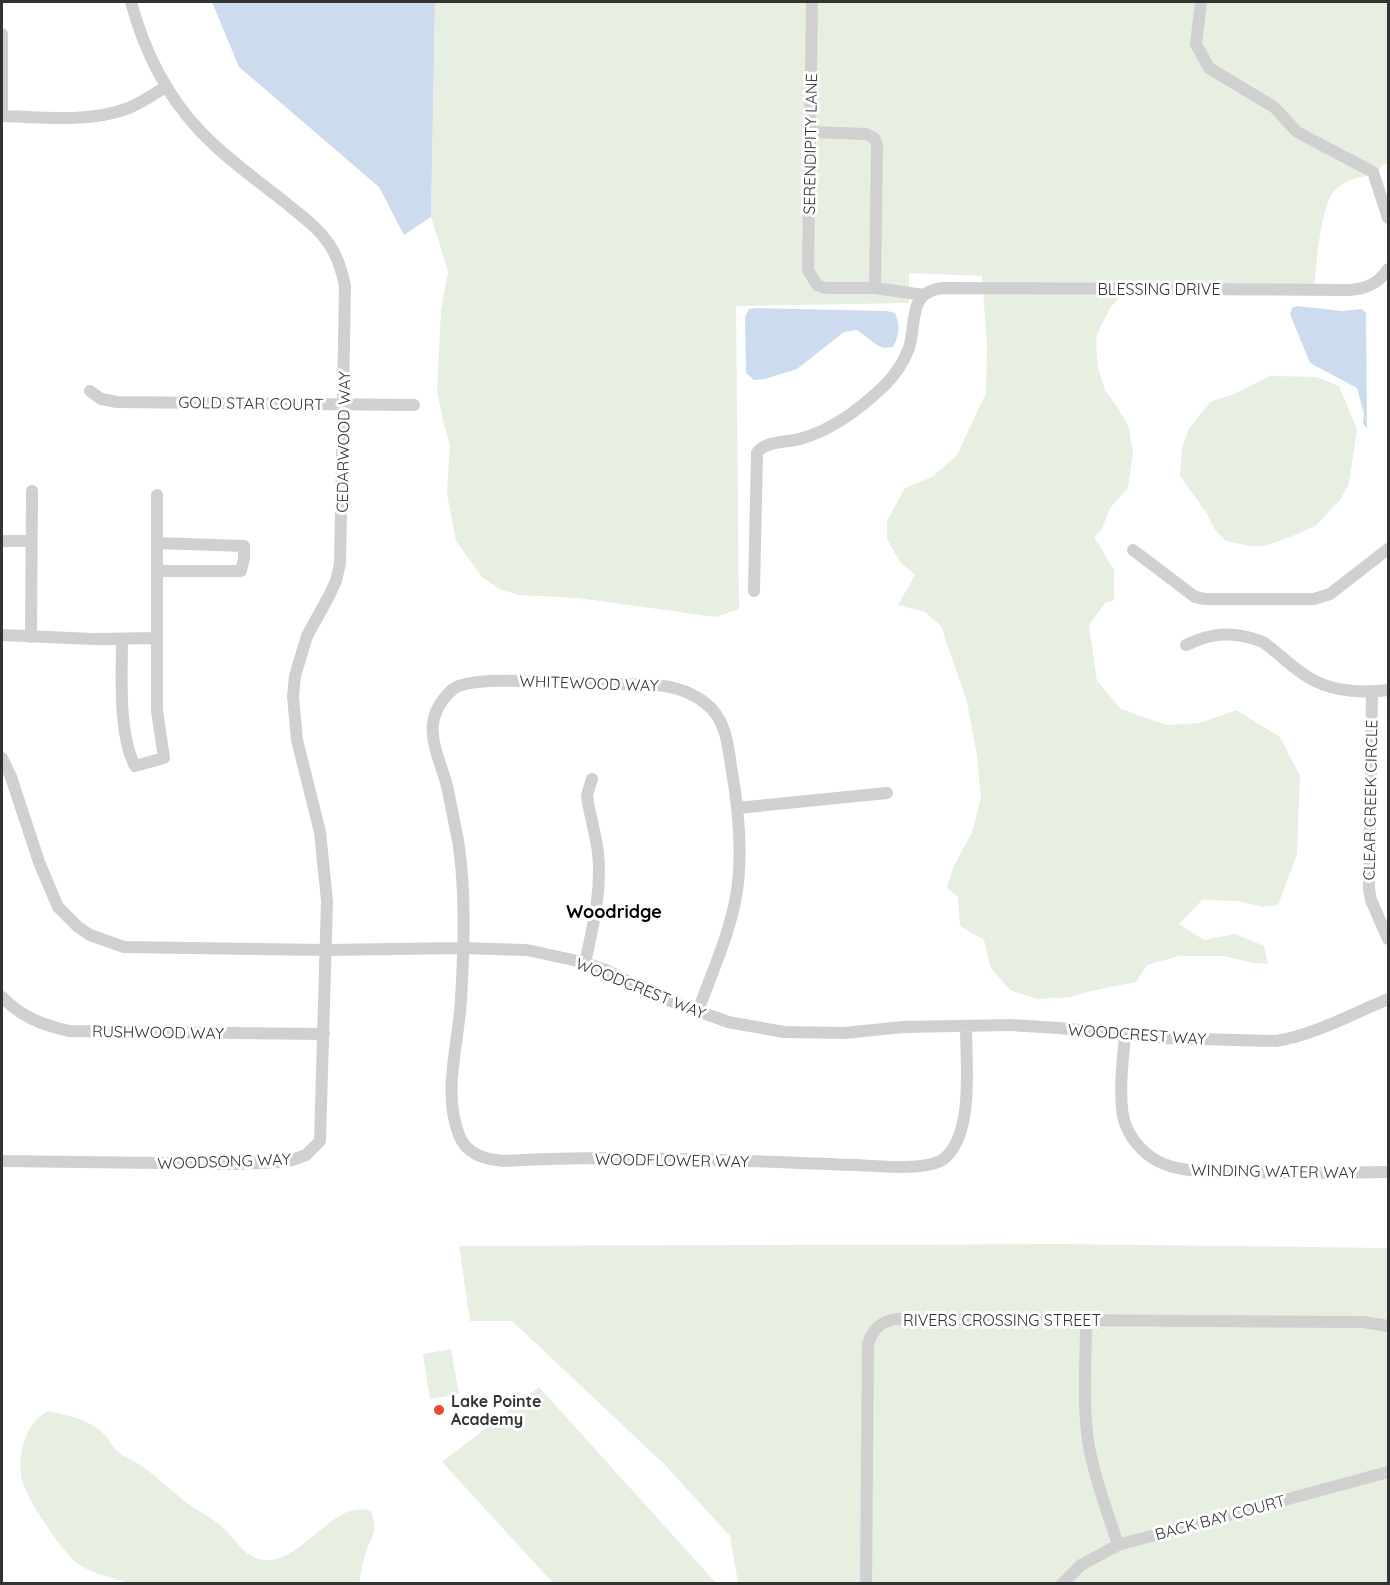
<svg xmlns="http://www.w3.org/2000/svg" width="1390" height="1585" viewBox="0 0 1390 1585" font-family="Quicksand,sans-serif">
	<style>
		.green { fill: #e6efe1 }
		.water { fill: #cddbef }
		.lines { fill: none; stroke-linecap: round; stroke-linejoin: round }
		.minor { stroke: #d0d0d0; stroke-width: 12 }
		.poi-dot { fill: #ef482f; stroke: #fff; stroke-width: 2 }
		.labels { text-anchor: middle; stroke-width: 6; stroke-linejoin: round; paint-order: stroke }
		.street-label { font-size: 16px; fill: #333; stroke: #fff }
		.poi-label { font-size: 16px; font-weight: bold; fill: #333; stroke: #fff; text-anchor: start }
		.neighbourhood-label { font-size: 18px; font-weight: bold; fill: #000; stroke: #fff }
	</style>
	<rect width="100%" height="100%" fill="#fff"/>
	<path class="green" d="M 435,2 L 1388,2 L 1388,163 L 1382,165 L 1376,175 C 1362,176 1347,179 1336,189 C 1320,204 1316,267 1314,290 L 1124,293 L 1110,308 L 1097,334 L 1096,345 L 1098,368 L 1105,390 L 1118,408 L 1129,428 L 1133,453 L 1128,488 L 1110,508 L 1101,531 L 1094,537 L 1114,570 L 1114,600 L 1105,603 L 1089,625 L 1097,681 L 1121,709 L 1166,725 L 1200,723 L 1236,710 L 1280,737 L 1300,776 L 1297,854 L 1278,905 L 1262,907 L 1238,901 L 1202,900 L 1179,924 L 1204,940 L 1235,934 L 1264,946 L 1268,964 L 1253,963 L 1224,956 L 1179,956 L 1147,965 L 1136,982 L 1091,991 L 1071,997 L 1037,999 L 1010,990 L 990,967 L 984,940 L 960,926 L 958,897 L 947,888 L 953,868 L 972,832 L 981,797 L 977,756 L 967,702 L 941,626 L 925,612 L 898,605 L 915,575 L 900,562 L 887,539 L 887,521 L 905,488 L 932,477 L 957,455 L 986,393 L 987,344 L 982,276 L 909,273 L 909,303 L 736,306 L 739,609 L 716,617 L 578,598 L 518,595 L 498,588 L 482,577 L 456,541 L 447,494 L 450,445 L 444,425 L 437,391 L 441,311 L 448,271 L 431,217 Z
		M 1270,376 L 1317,377 L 1339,386 L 1357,429 L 1349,484 L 1340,500 L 1315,526 L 1290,537 L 1264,546 L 1250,546 L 1226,541 L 1215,530 L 1206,512 L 1180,476 L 1182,447 L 1189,429 L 1210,402 L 1234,394 Z
		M 1060,1244 L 1388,1248 L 1388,1583 L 738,1583 L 730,1536 L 664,1464 L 512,1321 L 470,1321 L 459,1246 Z
		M 451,1349 L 459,1394 L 430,1399 L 423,1354 Z
		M 539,1387 L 716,1583 L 553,1583 L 442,1462 Z
		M 48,1411 C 69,1415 91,1420 106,1436 C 110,1441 112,1447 117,1451 C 123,1457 133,1460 140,1465 C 157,1476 171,1491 187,1503 C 198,1511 211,1517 221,1526 C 235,1536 240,1553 258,1559 C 300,1570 332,1497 371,1511 C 379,1533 371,1535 365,1555 C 362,1565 361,1574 359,1583 L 131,1583 C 114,1579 93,1574 78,1564 C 63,1553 23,1495 21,1475 C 18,1452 26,1422 48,1411 Z"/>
	<path class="water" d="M 212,2 L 435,2 L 431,217 L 404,235 L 379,187 L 239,67 Z
		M 1297,306 L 1342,311 L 1362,309 L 1366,313 L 1367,428 L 1363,424 L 1364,414 L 1357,388 L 1310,363 L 1290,314 L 1292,308 Z
		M 756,308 L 887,311 L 895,313 C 900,325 900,335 893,347 L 884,348 L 877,345 L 857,330 L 844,332 L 797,369 L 765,379 L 754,380 L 746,373 L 745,317 L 749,309 Z"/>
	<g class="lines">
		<path class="minor" d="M 812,2 L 808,270 L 817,285 L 825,288 L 875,288 L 923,295
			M 1201,2 L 1196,44 L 1209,68 L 1274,107 L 1297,132 L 1373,172 L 1388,218
			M 2,34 L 2,116
			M 2,116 C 42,117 87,123 126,109 C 140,104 153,94 166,87
			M 810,132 L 866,134 L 874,138 L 877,145 L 875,288
			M 90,391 L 101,399 L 117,402 L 414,405
			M 2,541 L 31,541
			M 1133,550 L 1195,597 L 1205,599 L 1314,599 L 1330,594 L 1388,549
			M 157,571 L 241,571 L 244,558 L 244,546 L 157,543
			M 754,591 L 757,453 C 765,440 789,443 803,438 C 834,429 861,408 884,386 C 895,375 904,362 909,348 C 917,322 907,291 944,288 L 1350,290 C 1367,289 1379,283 1388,269
			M 2,635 L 93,639 L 157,638
			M 31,637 L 32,491
			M 122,639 C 122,676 118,733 135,766 L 164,758 L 157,711 L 157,495
			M 1186,645 C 1213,632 1235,631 1263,642 C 1280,654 1296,672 1315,681 C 1336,692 1366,693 1388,690
			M 1372,692 L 1369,889 L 1371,900 L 1388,939
			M 2,758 L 11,777 L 39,862 L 58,907 L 78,927 L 90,935 L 124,947 L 327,950 L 462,948 L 527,950 L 582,962 L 606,970 L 657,996 L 728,1022 L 784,1032 L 844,1033 L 903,1027 L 1010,1025 L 1059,1028 L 1163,1038 L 1276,1041 C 1314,1035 1352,1014 1388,999
			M 738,808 L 887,793
			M 585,963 C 593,926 602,891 598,853 C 596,836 591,819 588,803 L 587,795 L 592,779
			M 2,997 C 21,1017 43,1025 69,1031 L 324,1034
			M 698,1011 C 711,975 727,940 735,902 C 744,858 739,810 731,766 C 728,743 725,717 704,702 C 677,682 651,685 620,684 C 600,683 580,683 560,682 C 538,682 467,676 452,690 C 418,722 437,749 447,786 C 451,804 454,822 458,840 C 466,892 464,946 461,999 C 459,1042 442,1092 459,1135 C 466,1154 484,1159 503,1161 C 621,1154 739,1161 857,1165 C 878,1166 931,1172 946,1157 C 974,1131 966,1062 966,1026
			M 1125,1035 C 1123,1059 1117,1105 1126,1126 C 1133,1143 1148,1158 1164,1164 C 1187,1173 1213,1171 1237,1172 C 1287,1173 1338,1173 1388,1172
			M 2,1161 L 235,1164 L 279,1162 L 292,1160 L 306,1155 L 320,1141 L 327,901 L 320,832 L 297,740 L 293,697 L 295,676 L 307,636 L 329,596 L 336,581 L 340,564 L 345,286 C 342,271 338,257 329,244 C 318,227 301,216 286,203 C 258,181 227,159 202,133 C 167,97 144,50 131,2
			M 1086,1320 C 1086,1362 1082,1406 1089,1447 C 1095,1480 1108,1513 1118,1545
			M 866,1584 L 868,1344 C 873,1329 879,1323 895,1319 L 1363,1322 L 1388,1326
			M 1062,1584 L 1081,1565 L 1118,1545 L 1388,1472"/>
	</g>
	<circle class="poi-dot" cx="439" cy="1410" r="6"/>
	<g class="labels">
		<g class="street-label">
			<text transform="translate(810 144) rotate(-89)" y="6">SERENDIPITY LANE</text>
			<text x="1159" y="295">BLESSING DRIVE</text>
			<text transform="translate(251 403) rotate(1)" y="6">GOLD STAR COURT</text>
			<text transform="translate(343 442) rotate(-89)" y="6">CEDARWOOD WAY</text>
			<text transform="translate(589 683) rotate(2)" y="6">WHITEWOOD WAY</text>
			<text transform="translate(1370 800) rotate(-89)" y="6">CLEAR CREEK CIRCLE</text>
			<text transform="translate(641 988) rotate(22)" y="6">WOODCREST WAY</text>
			<text transform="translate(158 1032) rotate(1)" y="6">RUSHWOOD WAY</text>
			<text transform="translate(1137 1034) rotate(4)" y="6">WOODCREST WAY</text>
			<text transform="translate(672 1160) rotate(1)" y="6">WOODFLOWER WAY</text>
			<text transform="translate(224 1161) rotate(-2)" y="6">WOODSONG WAY</text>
			<text transform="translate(1274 1171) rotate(1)" y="6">WINDING WATER WAY</text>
			<text x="1002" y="1326">RIVERS CROSSING STREET</text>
			<text transform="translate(1220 1517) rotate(-15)" y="6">BACK BAY COURT</text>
		</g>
		<g class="poi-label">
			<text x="451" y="1407">Lake Pointe<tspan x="451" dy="18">Academy</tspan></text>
		</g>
		<g class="neighbourhood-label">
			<text x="614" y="918">Woodridge</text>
		</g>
	</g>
	<rect width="1390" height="1585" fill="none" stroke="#333333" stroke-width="6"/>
</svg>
